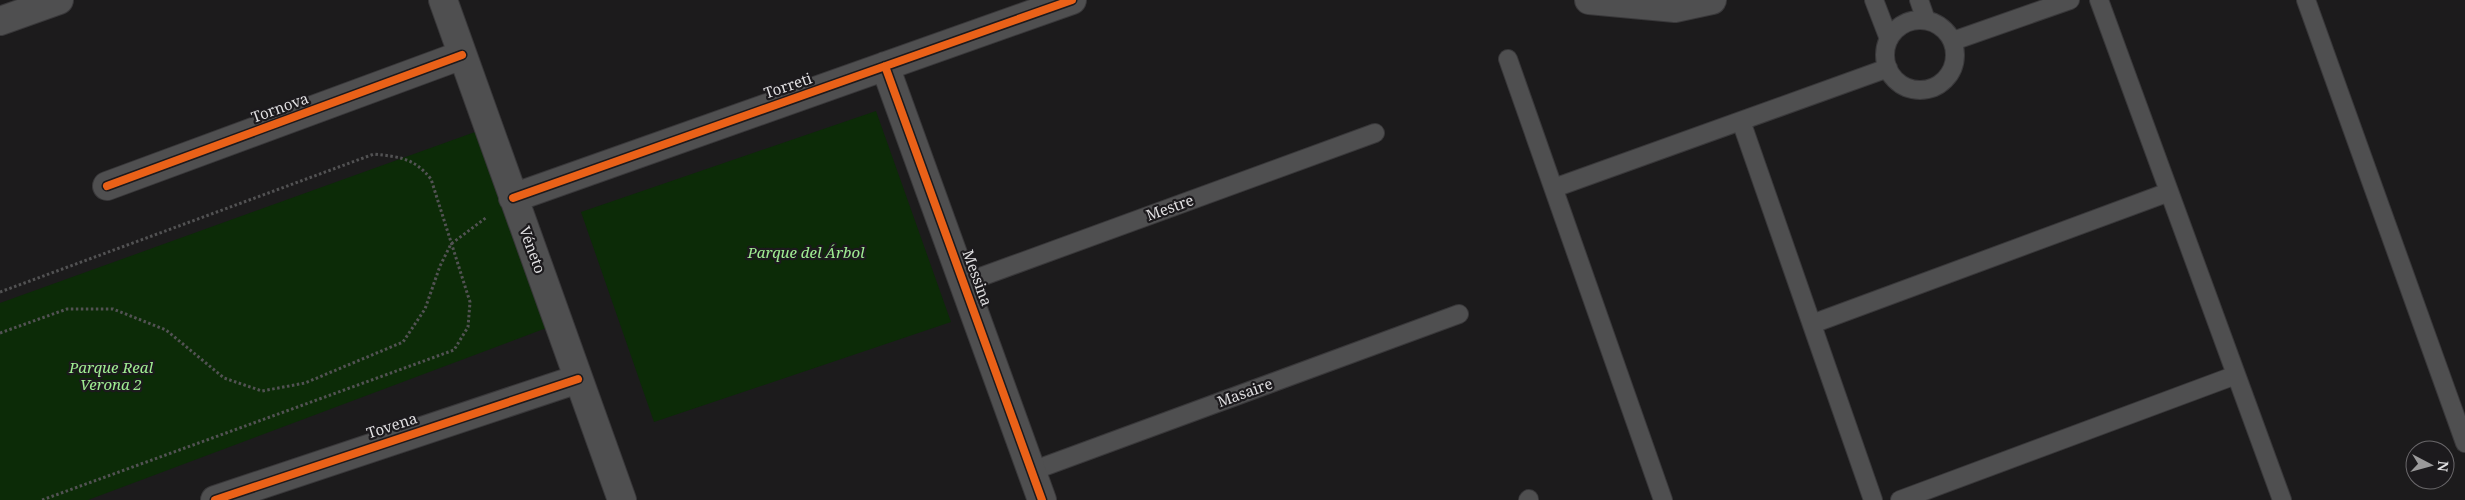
<svg xmlns="http://www.w3.org/2000/svg" width="2465" height="500" viewBox="0 0 2465 500" font-family="'Noto Serif',serif">
	<style>
		.green { fill: #0c2b07 }
		.lines { fill: none; stroke-linecap: round; stroke-linejoin: round }
		.lane-casing { stroke: #39383a; stroke-width: 20 }
		.street-casing { stroke: #39383a; stroke-width: 30 }
		.path { stroke: #525253; stroke-width: 3; stroke-dasharray: 2.5 2.5; stroke-linecap: butt }
		.lane { stroke: #4f4f50; stroke-width: 18 }
		.street { stroke: #4f4f50; stroke-width: 28 }
		.cycleway-casing { stroke: #1c1a1d; stroke-width: 11 }
		.cycleway { stroke: #ea6118; stroke-width: 8 }
		.labels { text-anchor: middle; stroke-width: 4.5; stroke-linejoin: round; paint-order: stroke }
		.street-label { font-size: 15px; fill: #dfdee0; stroke: #1c1a1d }
		.park-label { font-size: 15px; font-style: italic; fill: #a0ed93; stroke: #1c1a1d }
	</style>
	<rect width="100%" height="100%" fill="#1c1b1c"/>
	<path class="green" d="M 876,111 L 951,322 L 654,422 L 581,212 Z
		M 475,132 L 549,327 L 88,500 L 0,500 L 0,303 Z"/>
	<g class="lines">
		<g class="lane-casing">
			<path id="lane" d="M 1874,0 L 1889,39
				M 1919,0 L 1926,20
				M 2099,0 L 2282,500
				M 2306,0 L 2465,443
				M1885 55a35 35 0 1 1 70 0a35 35 0 1 1-70 0Z
				M 1953,41 L 2070,0
				M 1508,59 L 1663,500
				M 1741,121 L 1873,500
				M 1554,188 L 1888,68
				M 964,283 L 1375,133
				M 1812,324 L 2169,192
				M 1032,471 L 1459,314
				M 1528,500 L 1529,499
				M 1900,500 L 2236,375"/>
		</g>
		<g class="street-casing">
			<path id="street" d="M 443,0 L 622,500
				M 1589,0 L 1675,8 L 1712,0
				M 0,21 L 59,0
				M 885,66 L 1042,500
				M 107,186 L 462,55
				M 513,198 L 1072,0
				M 215,500 L 578,379"/>
		</g>
		<path class="path" d="M 0,292 L 374,154 C 400,157 414,158 431,179 L 470,302 L 468,327 L 454,350 L 42,500
			M 0,333 L 67,309 L 113,309 L 166,330 L 224,378 L 262,391 L 305,383 L 403,342 L 425,309 L 440,266 L 451,244 L 487,217"/>
		<use href="#lane" class="lane"/>
		<use href="#street" class="street"/>
		<g class="cycleway-casing">
			<path id="cycleway" d="M 885,66 L 1042,500
				M 107,186 L 462,55
				M 513,198 L 1072,0
				M 215,500 L 578,379"/>
		</g>
		<use href="#cycleway" class="cycleway"/>
	</g>
	<g class="labels">
		<g class="street-label">
			<text transform="translate(788 86) rotate(-19)" y="5">Torreti</text>
			<text transform="translate(280 108) rotate(-20)" y="5">Tornova</text>
			<text transform="translate(1170 208) rotate(-20)" y="5">Mestre</text>
			<text transform="translate(532 250) rotate(70)" y="5">Véneto</text>
			<text transform="translate(977 278) rotate(70)" y="5">Messina</text>
			<text transform="translate(1245 393) rotate(-20)" y="5">Masaire</text>
			<text transform="translate(392 426) rotate(-18)" y="5">Tovena</text>
		</g>
		<g class="park-label">
			<text x="806" y="258">Parque del Árbol</text>
			<text x="111" y="373">Parque Real<tspan x="111" dy="17">Verona 2</tspan></text>
		</g>
	</g>
	<g transform="translate(2430 465) rotate(96)"><circle r="24" fill="#1c1a1d" stroke="#6a686b"/>
	<path d="M0-4L9 19L0 12L-9 19Z" fill="#9b9a9b"/>
	<text y="-8" font-size="14" font-weight="bold" text-anchor="middle" fill="#dfdee0">N</text>
	</g>
</svg>
